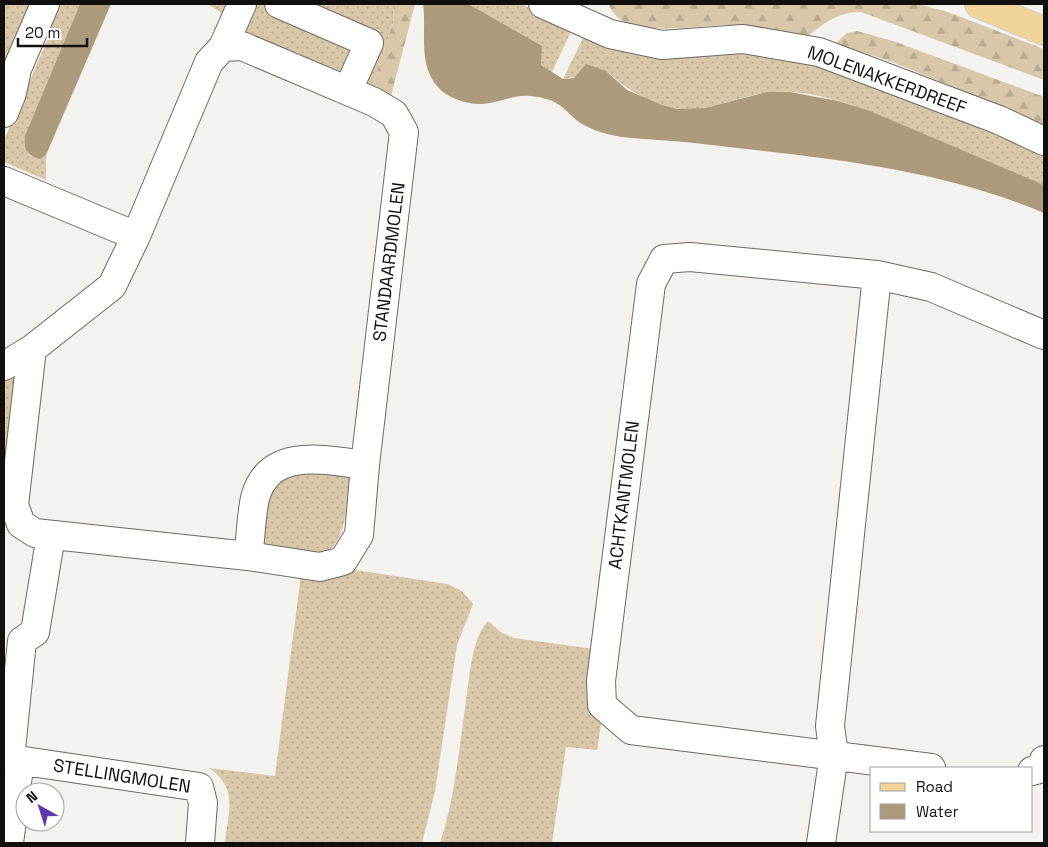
<svg xmlns="http://www.w3.org/2000/svg" width="1048" height="847" viewBox="0 0 1048 847" font-family="'Space Grotesk',sans-serif">
	<style>
		.grass { fill: url(#grass-dots) }
		.forest { fill: url(#forest-firs) }
		.water { fill: #ab9b7c }
		.lines { fill: none; stroke-linecap: round; stroke-linejoin: round }
		.minor-casing { stroke: #6b6a67; stroke-width: 30 }
		.major-casing { stroke: #cfcfcf; stroke-width: 30 }
		.minor { stroke: #fff; stroke-width: 28 }
		.major { stroke: #f1d49a; stroke-width: 28 }
		.labels { text-anchor: middle; stroke-width: 4; stroke-linejoin: round; paint-order: stroke }
		.street-label { font-size: 18px; fill: #11100f; stroke: #fff }
	</style>
	<defs>
		<pattern id="grass-dots" width="8" height="8" patternUnits="userSpaceOnUse" patternTransform="scale(1.25)"><rect width="8" height="8" fill="#d8c7a8"/><path d="M2 2h.1M6 6h.1" fill="none" stroke="#b8aa8f" stroke-width="1.8" stroke-linecap="round"/></pattern>
		<pattern id="forest-firs" width="22" height="20" patternUnits="userSpaceOnUse" patternTransform="scale(1.25)"><rect width="22" height="20" fill="#d8c7a8"/><path d="M5 1l3.5 6h-7zM16 11l3.5 6h-7z" fill="#b8aa8f"/></pattern>
	</defs>
	<rect width="100%" height="100%" fill="#f4f2ef"/>
	<path class="grass" d="M 4,4 L 31,4 L 4,63 Z
		M 56,4 L 80,4 L 24,144 L 29,155 L 40,159 L 46,155 L 46,180 L 4,162 L 4,140 L 51,32 L 43,32 Z
		M 207,4 L 394,4 L 394,5 L 393,23 L 371,90 L 216,40 L 222,13 Z
		M 468,4 L 521,4 L 572,29 L 552,72 L 541,65 Z
		M 585,34 L 742,48 L 793,57 L 1044,151 L 1044,185 C 1007,170 970,155 933,139 C 887,119 840,95 790,92 C 759,90 733,102 705,108 C 667,115 633,95 606,71 L 563,79 Z
		M 18,363 L 4,474 L 4,375 Z
		M 350,470 C 347,493 349,552 318,554 C 299,556 276,550 256,548 L 261,502 L 287,471 Z
		M 342,568 L 447,584 L 462,591 L 473,604 L 457,645 L 435,791 L 422,843 L 225,843 C 228,812 239,788 209,768 L 275,776 L 301,575 Z
		M 488,621 L 502,633 L 514,638 L 601,650 L 603,711 L 597,750 L 566,747 L 552,843 L 440,843 C 455,798 459,748 466,701 C 470,676 471,640 488,621 Z"/>
	<path class="forest" d="M 394,4 L 415,4 L 390,100 L 371,90 L 393,23 Z
		M 609,4 L 918,4 L 948,12 L 1044,49 L 1044,80 L 861,12 C 838,12 824,23 807,37 C 782,30 756,26 730,25 C 701,24 620,42 609,4 Z
		M 857,31 L 893,41 L 1044,97 L 1044,124 L 890,61 L 835,44 L 847,33 Z"/>
	<path class="water" d="M 80,4 L 111,4 L 46,155 L 40,159 C 27,156 23,149 25,136 Z
		M 423,4 L 468,4 L 542,46 L 541,65 L 563,79 L 574,78 L 586,64 L 606,71 L 627,90 L 662,105 L 678,109 L 705,108 L 767,92 L 790,92 L 838,101 L 870,111 L 1044,185 L 1044,213 C 934,166 812,157 694,143 C 670,140 646,140 622,137 C 610,135 597,132 586,126 C 574,121 567,109 556,103 C 550,99 539,97 531,96 C 514,94 500,103 483,104 C 469,105 447,98 438,87 C 417,64 427,31 423,4 Z"/>
	<g class="lines">
		<g class="minor-casing">
			<path id="minor" d="M 279,4 L 369,43 L 348,90
				M 543,4 L 610,34 L 662,45 L 743,39 L 819,52 L 999,120 L 1044,141
				M 242,46 L 374,102 L 394,114 L 404,132 L 365,465 L 359,535 L 343,561 L 320,567 L 248,556 L 35,533 L 21,524 L 14,505 L 32,349 L 112,286 L 136,236 L 209,62 L 223,47 Z
				M 223,47 L 242,4
				M 4,113 L 12,93 L 17,69 L 45,4
				M 4,181 L 136,236
				M 4,366 L 32,349
				M 248,556 C 251,537 251,516 255,498 C 269,446 326,460 365,465
				M 4,758 L 199,787 L 203,803 L 200,843
				M 10,759 L 22,641 L 35,632 L 51,535
				M 931,768 L 631,730 L 602,705 L 601,681 L 651,284 L 664,259 L 690,257 L 877,275 L 931,287 L 1044,335
				M 1032,771 L 1043,768 L 1044,760
				M 9,843 L 20,760
				M 821,843 L 834,755 L 830,726 L 877,275"/>
		</g>
		<g class="major-casing">
			<path id="major" d="M 979,4 L 1044,31"/>
		</g>
		<use href="#minor" class="minor"/>
		<use href="#major" class="major"/>
	</g>
	<g class="labels">
		<g class="street-label">
			<text transform="translate(887 80) rotate(20)" y="6">MOLENAKKERDREEF</text>
			<text transform="translate(389 262) rotate(-83)" y="6">STANDAARDMOLEN</text>
			<text transform="translate(624 495) rotate(-83)" y="6">ACHTKANTMOLEN</text>
			<text transform="translate(122 776) rotate(9)" y="6">STELLINGMOLEN</text>
		</g>
	</g>
	<rect width="1048" height="847" fill="none" stroke="#11100f" stroke-width="10"/>
	<rect x="870" y="767" width="162" height="65" fill="#ffffff" stroke="#a09f9f"/>
	<rect x="880" y="783" width="25" height="8" fill="#f1d49a" stroke="#a09f9f"/>
	<text x="916" y="792" font-size="15" fill="#11100f">Road</text>
	<rect x="880" y="804" width="25" height="15" fill="#ab9b7c" stroke="#a09f9f"/>
	<text x="916" y="817" font-size="15" fill="#11100f">Water</text>
	<g transform="translate(40 807) rotate(321)"><circle r="24" fill="#ffffff" stroke="#a09f9f"/>
	<path d="M0-4L9 19L0 12L-9 19Z" fill="#5f38b0"/>
	<text y="-8" font-size="14" font-weight="bold" text-anchor="middle" fill="#11100f">N</text>
	</g>
	<path d="M18 38v8h69v-8" fill="none" stroke="#11100f" stroke-width="2.5"/>
	<text x="25" y="38" font-size="15" fill="#11100f" stroke="#ffffff" stroke-width="4" paint-order="stroke">20 m</text>
</svg>
